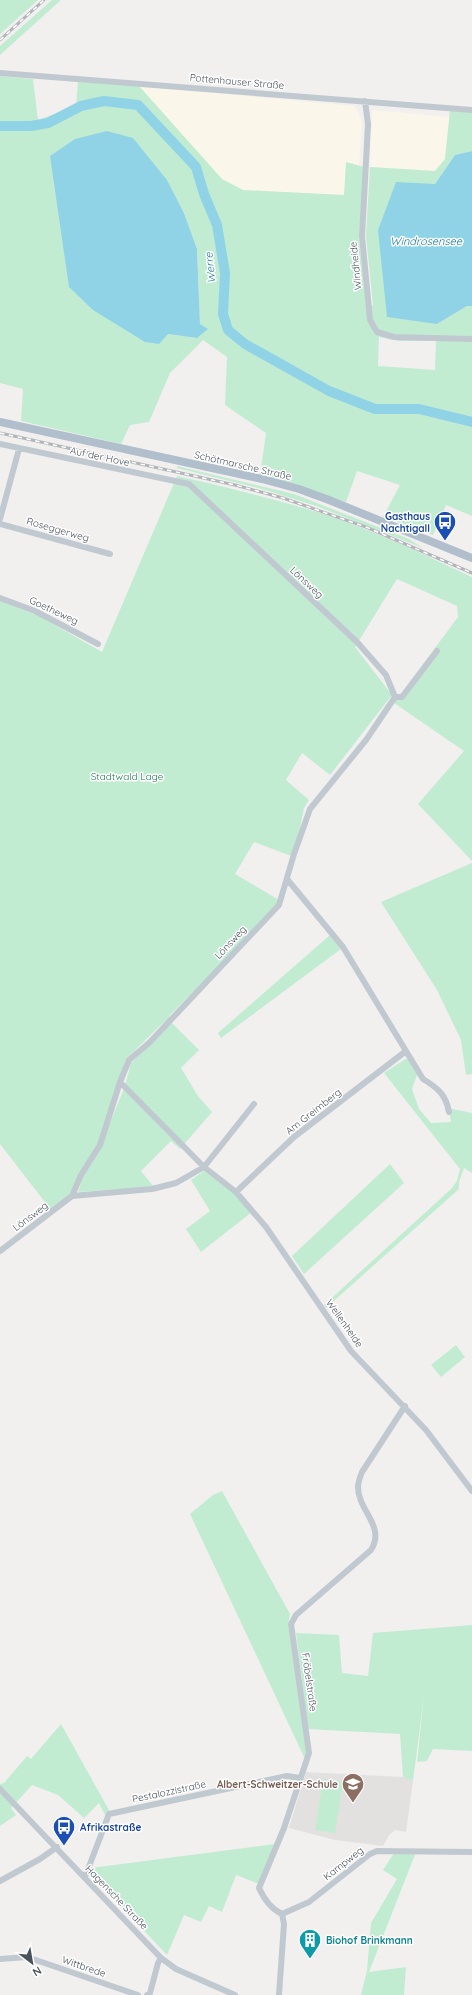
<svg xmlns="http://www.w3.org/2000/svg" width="472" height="1995" viewBox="0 0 472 1995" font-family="Quicksand,sans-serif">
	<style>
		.commercial { fill: #fbf6ea }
		.education { fill: #e3e1e0 }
		.green { fill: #c1ecd2; fill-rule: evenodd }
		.water { fill: #91d3e6 }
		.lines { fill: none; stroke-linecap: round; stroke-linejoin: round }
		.river { stroke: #91d3e6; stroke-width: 10 }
		.minor { stroke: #c1c9d0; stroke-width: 6 }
		.major { stroke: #b1becc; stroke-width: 8 }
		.rail-casing { stroke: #b2b5b9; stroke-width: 3 }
		.rail { stroke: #fff; stroke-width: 1.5; stroke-dasharray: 4.5; stroke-linecap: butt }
		.labels { text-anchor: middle; stroke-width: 3; stroke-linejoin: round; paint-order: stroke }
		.street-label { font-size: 10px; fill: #49525b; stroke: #fff }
		.transit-label { font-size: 10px; font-weight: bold; fill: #164399; stroke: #fff; text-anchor: end }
		.park-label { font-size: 10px; fill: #1e794d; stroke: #fff }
		.education-label { font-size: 10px; font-weight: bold; fill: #785e54; stroke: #fff; text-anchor: end }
		.culture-label { font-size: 10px; font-weight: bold; fill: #0d838f; stroke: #fff; text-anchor: start }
		.water-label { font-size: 11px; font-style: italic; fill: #167c9a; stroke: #fff }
	</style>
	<rect width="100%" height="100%" fill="#f2efef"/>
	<path class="commercial" d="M 139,86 L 355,106 L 362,122 L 359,166 L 346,162 L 345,195 L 243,190 L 222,179 Z
		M 372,110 L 450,117 L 445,159 L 435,171 L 370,167 Z"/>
	<path class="education" d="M 306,1772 L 403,1777 L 413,1781 L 406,1832 L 395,1830 L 389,1835 L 383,1846 L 335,1840 L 289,1828 Z"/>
	<path class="green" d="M 0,0 L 38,0 L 0,34 Z
		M 52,0 L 61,0 L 0,55 L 0,46 Z
		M 0,76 L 33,79 L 38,120 L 76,106 L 78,82 L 139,86 L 222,179 L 243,190 L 344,195 L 346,162 L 364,167 L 359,237 L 366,307 L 373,305 L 366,236 L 370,167 L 435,171 L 445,159 L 450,110 L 472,112 L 472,151 L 455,155 L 435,184 L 437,324 L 467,306 L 472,306 L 472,516 L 446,505 L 433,535 L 383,517 L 400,485 L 357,471 L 346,502 L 260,475 L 266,433 L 225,405 L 227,357 L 203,340 L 170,373 L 149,422 L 130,425 L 121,444 L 21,421 L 23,389 L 0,383 ZM 167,180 L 184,213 L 197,249 L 200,324 L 197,338 L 168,334 ZM 379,337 L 399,341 L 436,341 L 435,370 L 378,366 Z
		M 177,466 L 294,494 L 409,539 L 423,548 L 316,506 L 262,489 L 177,468 Z
		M 177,476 C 226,487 275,499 324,514 C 373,530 425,555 472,577 L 472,861 L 418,804 L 464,751 L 394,703 L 458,617 L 457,606 L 397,579 L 355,647 L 392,695 L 330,775 L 302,753 L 286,780 L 309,800 L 304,808 L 294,857 L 254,842 L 235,874 L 281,901 L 276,909 L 169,1016 L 172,1023 L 199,1050 L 181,1068 L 198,1096 L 212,1112 L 180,1149 L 171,1141 L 141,1171 L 154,1187 L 78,1192 L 84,1175 L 100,1147 L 125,1086 L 131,1063 L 141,1053 L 166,1020 L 126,1059 L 99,1142 L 71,1194 L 51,1210 L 0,1144 L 0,601 L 39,616 L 102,652 Z
		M 472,863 L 472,1074 L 466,1075 L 461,1040 L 437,990 L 381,902 Z
		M 330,935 L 341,949 L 221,1038 L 218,1033 Z
		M 407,1058 L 417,1075 L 412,1089 L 419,1109 L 431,1123 L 451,1122 L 448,1108 L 472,1113 L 472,1173 L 464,1168 L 459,1182 L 459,1189 L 326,1308 L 324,1305 L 451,1189 L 457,1181 L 460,1169 L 384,1073 Z
		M 390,1164 L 404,1183 L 304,1274 L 292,1256 Z
		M 204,1171 L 238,1196 L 252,1212 L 201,1252 L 186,1229 L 210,1211 L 191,1180 Z
		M 456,1345 L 465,1357 L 441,1377 L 431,1365 Z
		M 222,1491 L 290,1614 L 288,1625 L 300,1693 L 307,1753 L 305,1759 L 190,1514 L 213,1495 Z
		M 472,1625 L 472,1751 L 433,1749 L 427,1761 L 417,1762 L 424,1696 L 413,1781 L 403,1777 L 400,1734 L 308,1729 L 296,1633 L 339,1635 L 342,1673 L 368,1676 L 373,1633 Z
		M 61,1724 L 110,1812 L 106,1817 L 99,1803 L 84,1818 L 58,1795 L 32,1785 L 11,1808 L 16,1815 L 0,1826 L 0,1784 L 4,1783 L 27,1756 L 31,1759 Z
		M 323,1779 L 343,1782 L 335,1833 L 315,1830 Z
		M 275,1844 L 262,1885 L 236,1875 L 222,1912 L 209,1906 L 201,1922 L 184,1915 L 167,1955 L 90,1874 L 91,1868 Z
		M 416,1852 L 369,1972 L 406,1967 L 404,1995 L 361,1995 L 367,1971 L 371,1923 L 397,1879 L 383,1870 L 394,1853 Z"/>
	<path class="water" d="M 107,131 L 133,138 L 167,180 L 184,213 L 197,249 L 200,324 L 208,329 L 197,338 L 168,334 L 159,344 L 145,342 L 93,310 L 69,287 L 50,156 L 75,139 Z
		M 472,151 L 472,306 L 467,306 L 437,324 L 387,317 L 378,230 L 396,182 L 435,184 L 455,155 Z"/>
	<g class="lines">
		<path class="river" d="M 0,126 L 31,126 L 48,123 L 81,106 L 104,101 L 138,105 L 196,167 L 204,194 L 217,225 L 225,273 L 223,314 L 228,330 L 245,344 L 329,391 L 375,409 L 419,409 L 472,422"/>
		<path class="minor" d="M 0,73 L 472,110
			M 365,101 L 368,124 L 362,236 L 370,320 L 377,332 L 394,337 L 472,339
			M 0,444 L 189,484 L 357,642 L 386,675 L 395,697 L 366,740 L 310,809 L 294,854 L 279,905 L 149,1043 L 129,1060 L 120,1082 L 100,1145 L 81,1175 L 72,1196 L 0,1251
			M 0,519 L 19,449
			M 0,524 L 110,554
			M 0,598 L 35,611 L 98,644
			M 395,697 L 402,697 L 437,651
			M 287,879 L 343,947 L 423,1079 C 438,1088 446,1095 449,1112
			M 120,1082 L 204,1167 L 236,1192 L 266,1227 L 351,1351 L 426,1430 L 472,1491
			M 236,1192 L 294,1137 L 406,1051
			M 72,1196 L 152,1189 L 176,1183 L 204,1167 L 254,1104
			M 0,1789 L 161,1958 L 176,1969 L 235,1995
			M 85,1877 L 109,1814 L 287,1776 L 300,1778
			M 0,1881 L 40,1859 L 57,1847
			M 282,1914 L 309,1902 L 370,1854 L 377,1851 L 472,1852
			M 0,1959 L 27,1957 L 138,1995
			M 147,1995 L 150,1993 L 158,1963 L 161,1958
			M 279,1995 L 284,1924 L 282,1914 C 271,1909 264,1899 259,1888 L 284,1828 L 309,1753 L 291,1624 L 296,1615 L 371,1550 C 386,1526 358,1511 358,1487 C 358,1482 360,1477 362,1472 L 405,1406"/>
		<path class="major" d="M 0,422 L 262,479 L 299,489 L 329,500 L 472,558"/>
		<g class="rail-casing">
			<path id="rail" d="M 0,40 L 44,0
				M 0,433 L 235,485 L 283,498 L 366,527 L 472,573"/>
		</g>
		<use href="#rail" class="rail"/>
	</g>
	<defs>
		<g id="bus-pin" transform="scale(1.15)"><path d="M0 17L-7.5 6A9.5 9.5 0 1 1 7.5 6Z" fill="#1a4fb4" stroke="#fff"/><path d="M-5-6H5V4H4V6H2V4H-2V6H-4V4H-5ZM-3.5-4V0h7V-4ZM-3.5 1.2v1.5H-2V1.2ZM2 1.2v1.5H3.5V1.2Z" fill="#fff"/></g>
		<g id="school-pin" transform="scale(1.15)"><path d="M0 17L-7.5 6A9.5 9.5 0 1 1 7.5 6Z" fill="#8d6e63" stroke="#fff"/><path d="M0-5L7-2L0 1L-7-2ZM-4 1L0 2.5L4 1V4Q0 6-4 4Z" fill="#fff"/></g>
		<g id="building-pin" transform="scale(1.15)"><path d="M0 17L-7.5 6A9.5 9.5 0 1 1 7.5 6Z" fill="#0f9aa8" stroke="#fff"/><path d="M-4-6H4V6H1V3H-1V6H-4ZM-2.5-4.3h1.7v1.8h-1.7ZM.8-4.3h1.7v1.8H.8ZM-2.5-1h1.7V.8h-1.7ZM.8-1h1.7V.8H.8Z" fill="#fff"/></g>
	</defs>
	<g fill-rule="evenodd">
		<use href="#bus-pin" x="445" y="522"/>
		<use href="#school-pin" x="353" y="1784"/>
		<use href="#bus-pin" x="64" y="1827"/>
		<use href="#building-pin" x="310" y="1940"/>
	</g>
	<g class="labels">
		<g class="street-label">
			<text transform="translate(237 81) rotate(5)" y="4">Pottenhauser Straße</text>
			<text transform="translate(355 266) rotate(-96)" y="4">Windheide</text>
			<text transform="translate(100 456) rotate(12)" y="4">Auf der Hove</text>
			<text transform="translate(243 465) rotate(13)" y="4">Schötmarsche Straße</text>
			<text transform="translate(58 529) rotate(16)" y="4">Roseggerweg</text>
			<text transform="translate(307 582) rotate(43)" y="4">Lönsweg</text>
			<text transform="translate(54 610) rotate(25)" y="4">Goetheweg</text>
			<text transform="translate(230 942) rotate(-47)" y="4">Lönsweg</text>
			<text transform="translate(313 1111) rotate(-38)" y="4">Am Greimberg</text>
			<text transform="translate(30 1216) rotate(-37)" y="4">Lönsweg</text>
			<text transform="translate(345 1323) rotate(55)" y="4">Wellenheide</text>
			<text transform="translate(310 1682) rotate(82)" y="4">Fröbelstraße</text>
			<text transform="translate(169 1791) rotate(-12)" y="4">Pestalozzistraße</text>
			<text transform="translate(343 1863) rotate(-38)" y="4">Kampweg</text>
			<text transform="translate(117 1897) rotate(46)" y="4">Hagensche Straße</text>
			<text transform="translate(84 1966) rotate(19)" y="4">Wittbrede</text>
		</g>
		<g class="transit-label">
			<text x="430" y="520">Gasthaus<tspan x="430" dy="12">Nachtigall</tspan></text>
			<text x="80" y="1831" text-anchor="start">Afrikastraße</text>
		</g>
		<g class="park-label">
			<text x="127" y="780">Stadtwald Lage</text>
		</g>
		<g class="education-label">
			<text x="338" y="1788">Albert-Schweitzer-Schule</text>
		</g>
		<g class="culture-label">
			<text x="326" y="1944">Biohof Brinkmann</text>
		</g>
		<g class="water-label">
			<text x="426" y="245">Windrosensee</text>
			<text transform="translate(210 268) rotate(-96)" y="4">Werre</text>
		</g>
	</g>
	<g transform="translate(32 1963) rotate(149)" stroke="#ffffff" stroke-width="3" paint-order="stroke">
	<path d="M0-3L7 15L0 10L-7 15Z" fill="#49525b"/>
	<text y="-6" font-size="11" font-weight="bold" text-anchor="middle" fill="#49525b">N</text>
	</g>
</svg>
